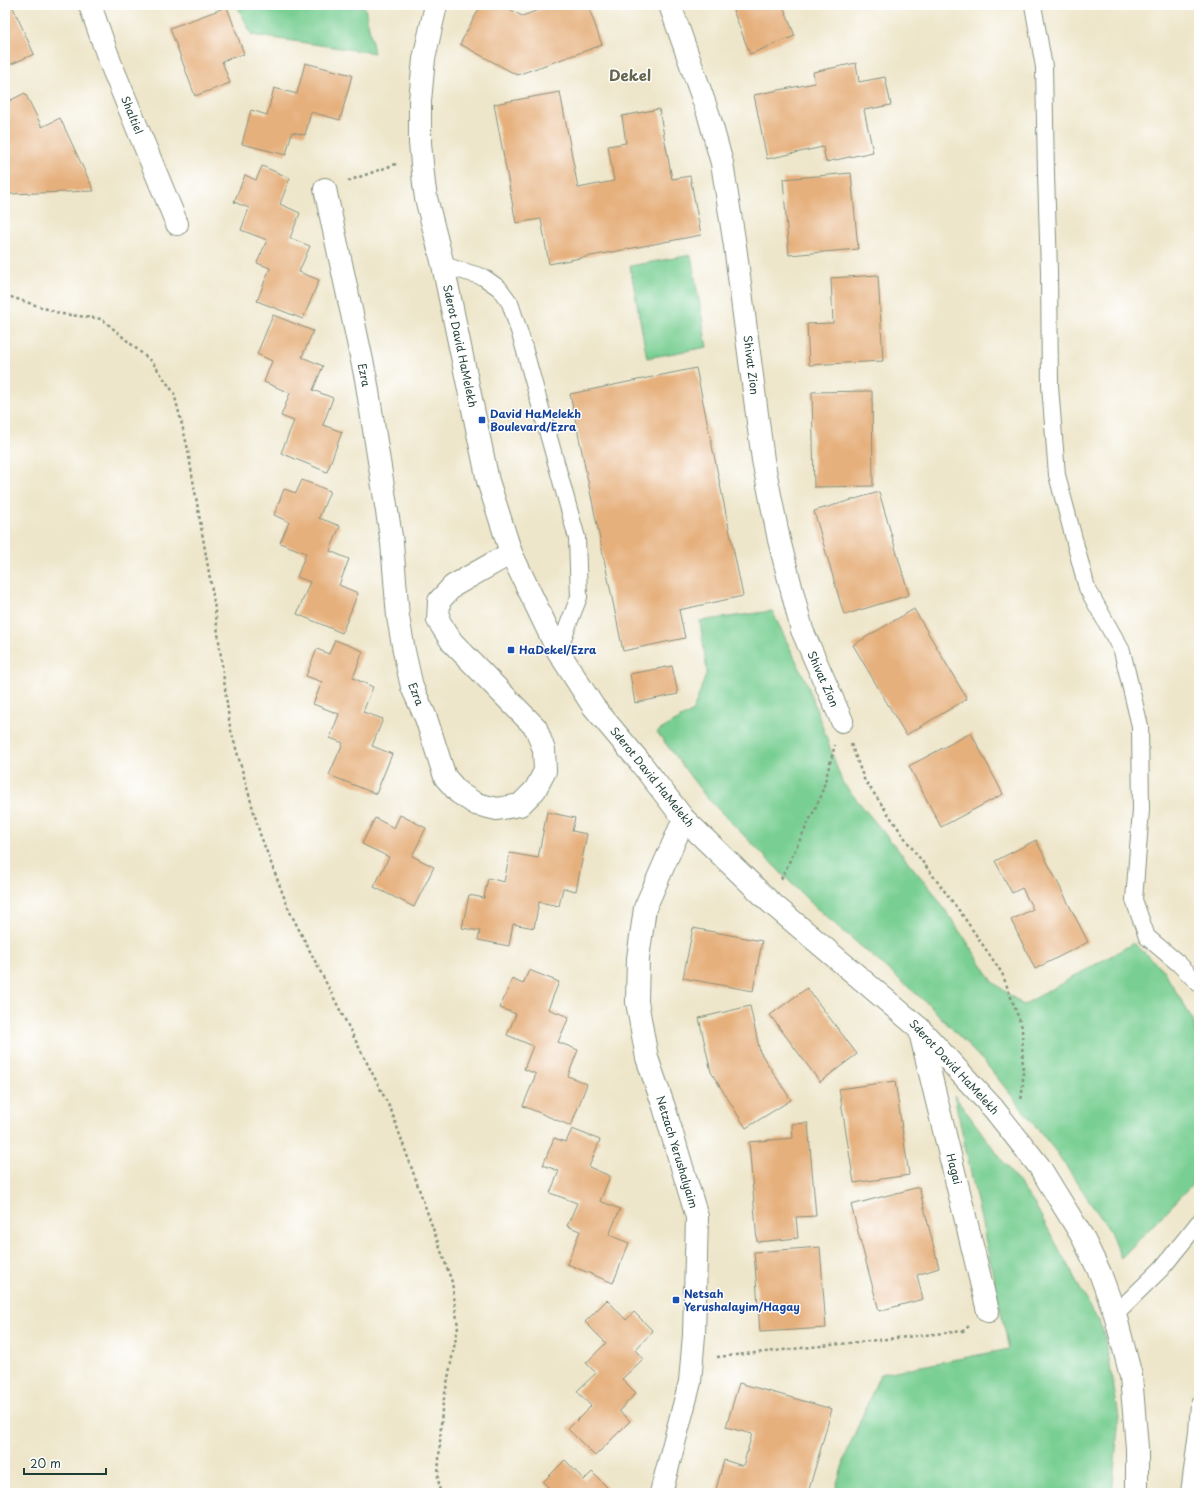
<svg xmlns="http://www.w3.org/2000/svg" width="1204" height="1498" viewBox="0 0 1204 1498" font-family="'Playpen Sans',sans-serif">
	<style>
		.green { fill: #79cf93; stroke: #4c8664 }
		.building { fill: #e6b07d }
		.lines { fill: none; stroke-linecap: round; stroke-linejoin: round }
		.service-casing { stroke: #86927f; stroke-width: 18 }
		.minor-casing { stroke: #86927f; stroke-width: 24 }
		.tertiary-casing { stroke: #86927f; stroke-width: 24 }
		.path { stroke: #86927f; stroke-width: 2.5; stroke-dasharray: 3 3; stroke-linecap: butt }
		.service { stroke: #fff; stroke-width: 16 }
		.minor { stroke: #fff; stroke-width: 22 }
		.tertiary { stroke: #fff; stroke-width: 22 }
		.transit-dot { fill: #1a4fb4; stroke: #fff; stroke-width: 1.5 }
		.labels { text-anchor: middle; stroke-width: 3; stroke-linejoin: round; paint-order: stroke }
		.street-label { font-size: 11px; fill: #1f3d34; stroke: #fff }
		.transit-label { font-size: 11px; font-weight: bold; fill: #164399; stroke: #fff; text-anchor: start }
		.district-label { font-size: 15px; font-weight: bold; fill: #65654e; stroke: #fff }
	</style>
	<rect width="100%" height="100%" fill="#fff"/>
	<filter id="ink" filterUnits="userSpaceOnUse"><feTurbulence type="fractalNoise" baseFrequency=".025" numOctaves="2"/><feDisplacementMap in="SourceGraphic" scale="8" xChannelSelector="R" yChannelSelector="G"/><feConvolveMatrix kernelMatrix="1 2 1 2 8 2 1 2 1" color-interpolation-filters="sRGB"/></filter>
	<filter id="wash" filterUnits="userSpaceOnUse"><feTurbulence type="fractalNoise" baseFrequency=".012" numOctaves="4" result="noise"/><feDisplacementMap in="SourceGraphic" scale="16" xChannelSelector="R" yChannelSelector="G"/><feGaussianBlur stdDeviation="0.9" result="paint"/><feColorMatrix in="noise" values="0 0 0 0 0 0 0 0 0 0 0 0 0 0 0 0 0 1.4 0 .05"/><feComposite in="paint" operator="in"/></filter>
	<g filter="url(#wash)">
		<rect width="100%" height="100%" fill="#eee6ca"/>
		<path class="green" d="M 237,5 L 362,5 L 365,8 L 374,53 L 252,35 Z
			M 691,255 L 707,347 L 647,358 L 630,266 Z
			M 772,611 L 807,683 L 842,782 L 933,892 L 962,935 L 964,937 L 993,982 L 1023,1005 L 1134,943 L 1163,970 L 1193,1020 L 1199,1051 L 1199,1132 L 1192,1185 L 1121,1258 L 1110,1231 L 1057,1153 L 987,1065 L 928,1004 L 813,905 L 706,797 L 657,732 L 693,711 L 707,672 L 700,621 Z
			M 954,1095 L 1035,1205 L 1104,1332 L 1119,1417 L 1112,1493 L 834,1493 L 847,1452 L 880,1374 L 1009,1349 Z"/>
		<g id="blocks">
			<path class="building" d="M 5,5 L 12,5 L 34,54 L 5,67 Z
				M 481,5 L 502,5 L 522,16 L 553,5 L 588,5 L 602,45 L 517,75 L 460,44 Z
				M 731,5 L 792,5 L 784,8 L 795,36 L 750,54 Z
				M 227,7 L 244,54 L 222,61 L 230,83 L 195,96 L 170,28 Z
				M 305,63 L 352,75 L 340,120 L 311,112 L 305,135 L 292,132 L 286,155 L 242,144 L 251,110 L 267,115 L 274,88 L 297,94 Z
				M 856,63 L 859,82 L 885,77 L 891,105 L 864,110 L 873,152 L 826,162 L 823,147 L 767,159 L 754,95 L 815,83 L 813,72 Z
				M 560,92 L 578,188 L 614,181 L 608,146 L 626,143 L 622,116 L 659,109 L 672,179 L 690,176 L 701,235 L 549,264 L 541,219 L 516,223 L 494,104 Z
				M 25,93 L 42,127 L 60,118 L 94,191 L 10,194 L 5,183 L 5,103 Z
				M 262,166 L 290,178 L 280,204 L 300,213 L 290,238 L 310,246 L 299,272 L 319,280 L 303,319 L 257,301 L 270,268 L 257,263 L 267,240 L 241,230 L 249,208 L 234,202 L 245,175 L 256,180 Z
				M 851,173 L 858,249 L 789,255 L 783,179 Z
				M 878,275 L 883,361 L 809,365 L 807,324 L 833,323 L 831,278 Z
				M 273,315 L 313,331 L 302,357 L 323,366 L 313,390 L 333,398 L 323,425 L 342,432 L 327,472 L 281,453 L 294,421 L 281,416 L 290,393 L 264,382 L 272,361 L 257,354 Z
				M 696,368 L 743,596 L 679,610 L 685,638 L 623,651 L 570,394 Z
				M 872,391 L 873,486 L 814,487 L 812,392 Z
				M 302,480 L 330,491 L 319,518 L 340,526 L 330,551 L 349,559 L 339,585 L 358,593 L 342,633 L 297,614 L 310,582 L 297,577 L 306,553 L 280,543 L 289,522 L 274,515 L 284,489 L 296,493 Z
				M 879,492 L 909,595 L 844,615 L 814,511 Z
				M 914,609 L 967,699 L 906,735 L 853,645 Z
				M 335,640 L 363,651 L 353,678 L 373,687 L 363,712 L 383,719 L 372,746 L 392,754 L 376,794 L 329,775 L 343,743 L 330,738 L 339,714 L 313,704 L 322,682 L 306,676 L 317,649 L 329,654 Z
				M 672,666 L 678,694 L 635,703 L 630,674 Z
				M 971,733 L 1003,794 L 941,827 L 909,766 Z
				M 547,812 L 575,818 L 572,831 L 587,834 L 576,891 L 563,888 L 559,906 L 539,902 L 534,928 L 513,924 L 509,946 L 478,940 L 480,931 L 462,928 L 469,895 L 484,898 L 488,878 L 504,882 L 510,853 L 538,858 Z
				M 400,815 L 426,828 L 412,856 L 434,867 L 414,907 L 374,887 L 389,857 L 362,844 L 375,818 L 394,828 Z
				M 1036,840 L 1088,942 L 1035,969 L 1011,920 L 1033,909 L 1022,888 L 1012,893 L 995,861 Z
				M 693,928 L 762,941 L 753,991 L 683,978 Z
				M 529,970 L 559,982 L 548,1009 L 569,1017 L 558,1042 L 578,1050 L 568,1076 L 587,1084 L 571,1126 L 523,1106 L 536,1074 L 524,1069 L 533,1046 L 507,1035 L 516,1014 L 500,1008 L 512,979 L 523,984 Z
				M 807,988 L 857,1054 L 820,1082 L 770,1015 Z
				M 750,1006 L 760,1052 L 791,1100 L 746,1128 L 711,1072 L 699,1018 Z
				M 895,1081 L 909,1175 L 854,1183 L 839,1089 Z
				M 808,1123 L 816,1216 L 796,1217 L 798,1238 L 757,1242 L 749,1142 L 793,1138 L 792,1124 Z
				M 572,1129 L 600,1140 L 589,1167 L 610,1176 L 600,1201 L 620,1209 L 609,1235 L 629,1243 L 613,1283 L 567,1264 L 580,1231 L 567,1226 L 577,1203 L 550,1193 L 559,1171 L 543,1165 L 554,1138 L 566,1142 Z
				M 919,1187 L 939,1268 L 917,1275 L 923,1299 L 879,1311 L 851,1205 Z
				M 820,1247 L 826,1328 L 760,1332 L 754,1252 Z
				M 607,1300 L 626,1320 L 634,1312 L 653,1331 L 635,1350 L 643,1359 L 622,1379 L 636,1393 L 619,1411 L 630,1421 L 595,1456 L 568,1429 L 591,1406 L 577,1391 L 596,1373 L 586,1363 L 606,1343 L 585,1322 Z
				M 739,1383 L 832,1409 L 808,1493 L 715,1493 L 724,1460 L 743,1466 L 752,1434 L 726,1427 Z
				M 565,1460 L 584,1480 L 592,1472 L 612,1492 L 611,1493 L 554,1493 L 543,1482 Z"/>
		</g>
	</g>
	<g filter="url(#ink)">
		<use href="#blocks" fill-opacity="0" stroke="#86927f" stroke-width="1"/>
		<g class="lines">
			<g class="service-casing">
				<path id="service" d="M 1033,5 L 1044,67 L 1046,174 L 1049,271 L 1050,386 L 1057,475 L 1087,588 L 1122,651 L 1140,726 L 1141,810 L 1134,900 L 1147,937 L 1178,963 L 1199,984
					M 443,265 L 483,277 L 499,288 L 510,303 L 521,337 L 577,538 L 579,597 L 558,651
					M 1115,1314 L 1162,1268 L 1199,1222
					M 1189,1493 L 1197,1432 L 1199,1403"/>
			</g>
			<g class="minor-casing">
				<path id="minor" d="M 90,5 L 110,62 L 177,224
					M 670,5 L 709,116 L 722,163 L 735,246 L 763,460 L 779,540 L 802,630 L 842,721
					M 325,189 L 366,379 L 392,543 L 398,617 L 404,651 L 412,687 L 426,718 L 445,777 L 459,793 L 476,804 L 497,809 L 520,805 L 535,790 L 545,771 L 544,750 L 536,728 L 452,642 L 438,620 L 439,601 L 453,586 L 511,553
					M 919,1028 L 988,1311
					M 661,1493 L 690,1382 L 694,1335 L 697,1217 L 664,1107 L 647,1058 L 637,1002 L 638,958 L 645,908 L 684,819"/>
			</g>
			<g class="tertiary-casing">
				<path id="tertiary" d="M 436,5 L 424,59 L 420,101 L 420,143 L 424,184 L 426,198 L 443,265 L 488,481 L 511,553 L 558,651 L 593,706 L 639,761 L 684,819 L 770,902 L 919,1028 L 993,1108 L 1039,1166 L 1082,1236 L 1100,1273 L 1115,1314 L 1131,1376 L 1137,1448 L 1137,1493"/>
			</g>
			<path class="path" d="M 348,181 L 396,164
				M 5,295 L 62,314 L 102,319 L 153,363 L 174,393 L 187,445 L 214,602 L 230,727 L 260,834 L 289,910 L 391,1110 L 452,1282 L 458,1327 L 442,1409 L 438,1476 L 440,1493
				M 851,744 L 864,779 L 909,844 L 961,913 L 1002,973 L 1022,1027 L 1023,1084 L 1021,1101
				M 781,879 L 821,796 L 835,745
				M 717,1357 L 963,1331 L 969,1326"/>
			<use href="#service" class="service"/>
			<use href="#minor" class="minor"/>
			<use href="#tertiary" class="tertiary"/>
		</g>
	</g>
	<g class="transit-dot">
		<rect x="478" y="416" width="8" height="8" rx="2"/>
		<rect x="507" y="646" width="8" height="8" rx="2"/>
		<rect x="672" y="1296" width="8" height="8" rx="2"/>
	</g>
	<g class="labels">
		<g class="street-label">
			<text transform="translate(132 115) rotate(68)" y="4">Shaltiel</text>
			<text transform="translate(460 346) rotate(78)" y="4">Sderot David HaMelekh</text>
			<text transform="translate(751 365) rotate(83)" y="4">Shivat Zion</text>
			<text transform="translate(364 375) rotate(79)" y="4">Ezra</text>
			<text transform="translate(823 679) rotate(66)" y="4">Shivat Zion</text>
			<text transform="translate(416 694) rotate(69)" y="4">Ezra</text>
			<text transform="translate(652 777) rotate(51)" y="4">Sderot David HaMelekh</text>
			<text transform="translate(954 1067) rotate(47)" y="4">Sderot David HaMelekh</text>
			<text transform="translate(677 1152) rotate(73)" y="4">Netzach Yerushalyaim</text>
			<text transform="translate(954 1169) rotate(76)" y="4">Hagai</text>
		</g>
		<g class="transit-label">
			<text x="490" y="418">David HaMelekh<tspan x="490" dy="13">Boulevard/Ezra</tspan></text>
			<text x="519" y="654">HaDekel/Ezra</text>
			<text x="684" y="1298">Netsah<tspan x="684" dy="13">Yerushalayim/Hagay</tspan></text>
		</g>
		<g class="district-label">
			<text x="630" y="81">Dekel</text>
		</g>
	</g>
	<rect width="1204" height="1498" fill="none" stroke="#fff" stroke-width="20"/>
	<path d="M24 1468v6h82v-6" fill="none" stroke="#1f3d34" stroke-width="2"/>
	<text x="30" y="1468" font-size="12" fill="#1f3d34" stroke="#ffffff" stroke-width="3" paint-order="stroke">20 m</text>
</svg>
